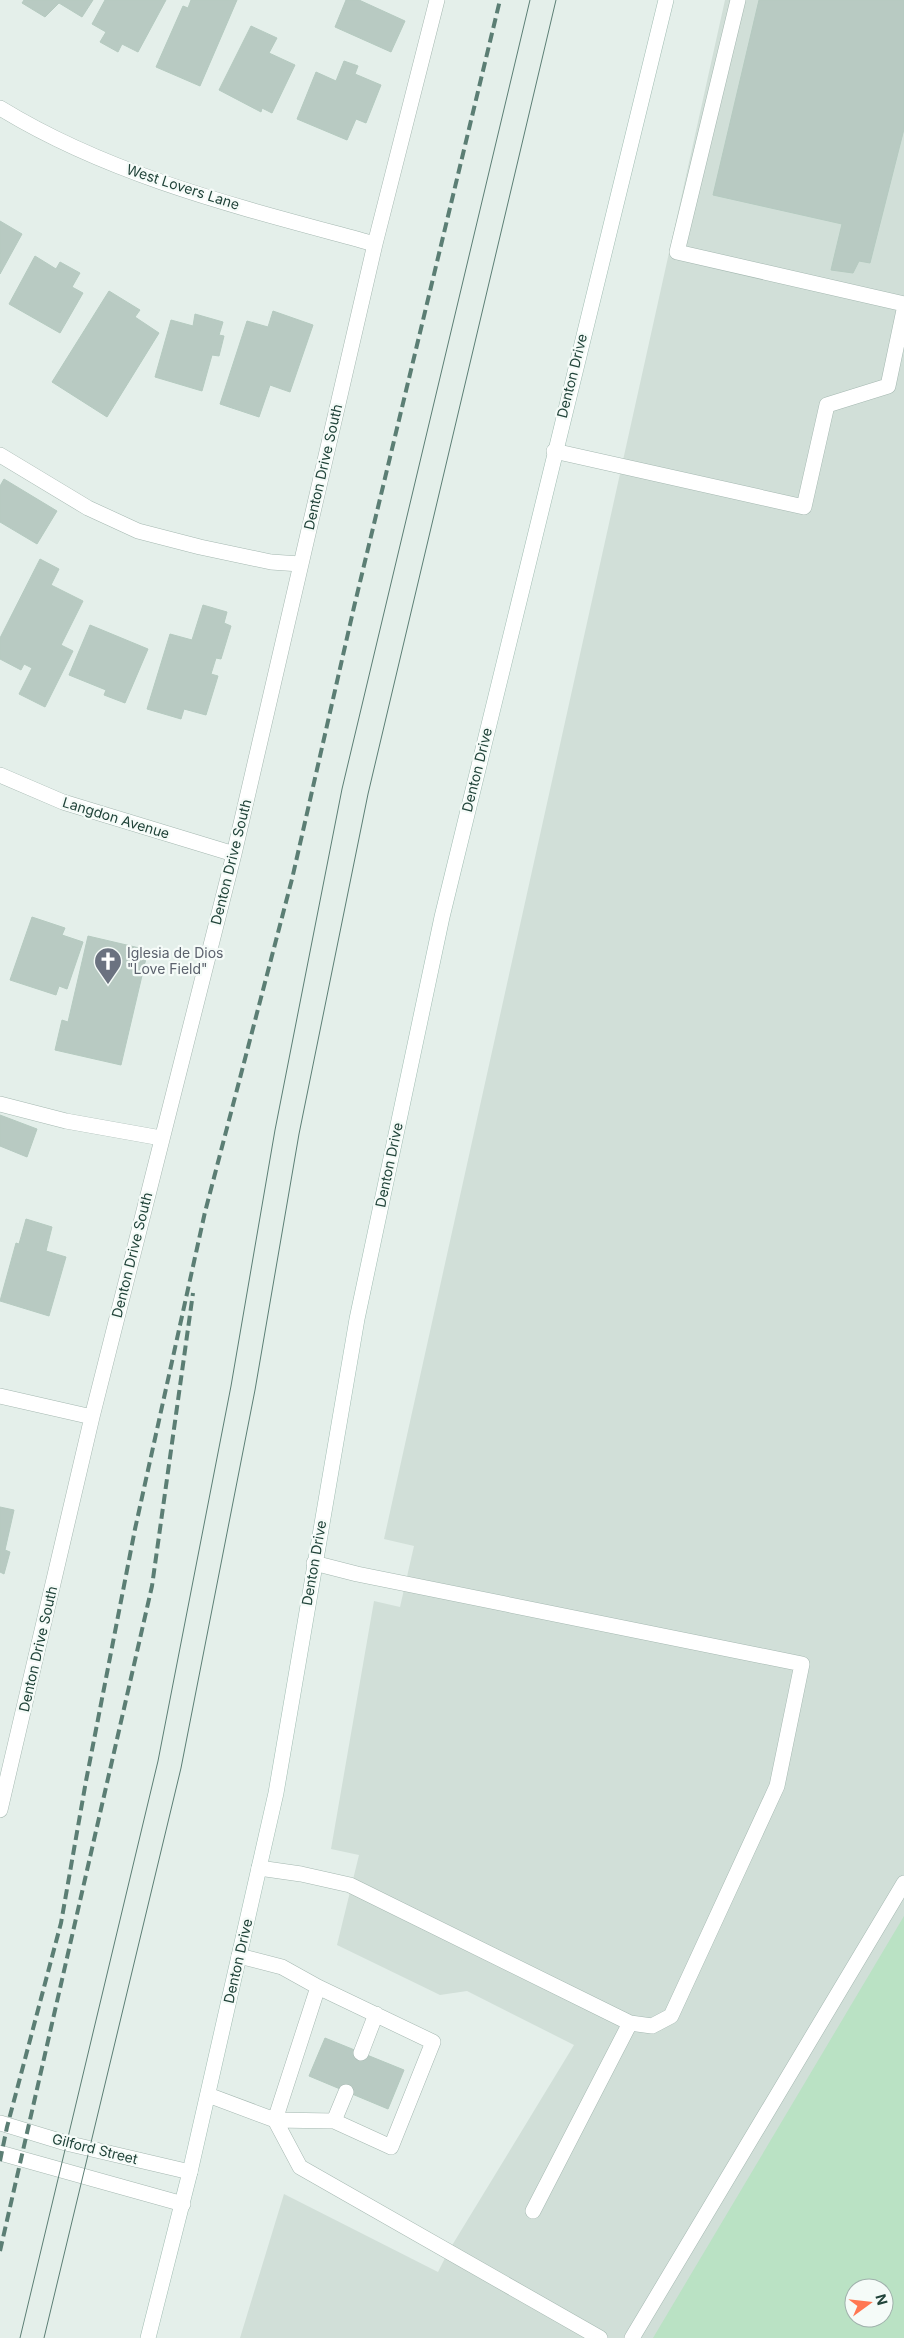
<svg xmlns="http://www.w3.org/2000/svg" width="904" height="2338" viewBox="0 0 904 2338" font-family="Inter,sans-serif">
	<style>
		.built { fill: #d1dfd8; fill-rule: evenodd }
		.green { fill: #bae2c4; fill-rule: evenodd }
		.building { fill: #b8cac2; stroke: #b5cac0 }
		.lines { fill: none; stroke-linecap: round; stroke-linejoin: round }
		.service-casing { stroke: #a5b8b1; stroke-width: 16 }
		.minor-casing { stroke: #a5b8b1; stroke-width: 16 }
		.tertiary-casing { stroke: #a5b8b1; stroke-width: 16 }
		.secondary-casing { stroke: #a0bcb2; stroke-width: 16 }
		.service { stroke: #fff; stroke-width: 15 }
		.minor { stroke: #fff; stroke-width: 15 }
		.tertiary { stroke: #fff; stroke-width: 15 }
		.secondary { stroke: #fff; stroke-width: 15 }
		.tram { stroke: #5b7e74; stroke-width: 1 }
		.rail { stroke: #5b7e74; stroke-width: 4; stroke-dasharray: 10 5; stroke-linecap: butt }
		.labels { text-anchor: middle; stroke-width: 4.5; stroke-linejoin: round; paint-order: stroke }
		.street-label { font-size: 14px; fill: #204339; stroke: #f5fbf8 }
		.worship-label { font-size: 14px; fill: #5b616d; stroke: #f5fbf8; text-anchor: start }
	</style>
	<rect width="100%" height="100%" fill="#e4efea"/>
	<path class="built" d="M 725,0 L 904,0 L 904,2338 L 240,2338 L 284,2194 L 438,2272 L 448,2252 L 574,2045 L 467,1991 L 440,1995 L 337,1945 L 359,1855 L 331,1849 L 374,1601 L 400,1607 L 414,1546 L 384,1539 ZM 854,2288 L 884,2288 L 884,2318 L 854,2318 Z"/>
	<path class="green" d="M 904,1916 L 904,2338 L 653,2338 ZM 854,2288 L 884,2288 L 884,2318 L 854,2318 Z"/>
	<path class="building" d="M 24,0 L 93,0 L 82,17 L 59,3 L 45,17 L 22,3 Z
		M 105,0 L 166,0 L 138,52 L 122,44 L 118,52 L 100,42 L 106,32 L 92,24 Z
		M 191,0 L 237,0 L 200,86 L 156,67 L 183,6 L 188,8 Z
		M 346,0 L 359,0 L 405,21 L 391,52 L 335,27 Z
		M 759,0 L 904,0 L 904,129 L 870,263 L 859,261 L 853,273 L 831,270 L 842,224 L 713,195 Z
		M 251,26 L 277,38 L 269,53 L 295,65 L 272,113 L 262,108 L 261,112 L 219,90 Z
		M 344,61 L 358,66 L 355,74 L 381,85 L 366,123 L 356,119 L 347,140 L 297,119 L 316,72 L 336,81 Z
		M 0,221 L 22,234 L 0,274 Z
		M 35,256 L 56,269 L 60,262 L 80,273 L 72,287 L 83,293 L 60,333 L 9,304 Z
		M 109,291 L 140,310 L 135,317 L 159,333 L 107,417 L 52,382 Z
		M 273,311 L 313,325 L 290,392 L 270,385 L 259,417 L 220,404 L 247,321 L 268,327 Z
		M 195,314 L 223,322 L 219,335 L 224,336 L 219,356 L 212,355 L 202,391 L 155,377 L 171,320 L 193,326 Z
		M 4,479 L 57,511 L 37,544 L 0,522 L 0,486 Z
		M 40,559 L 59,569 L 51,585 L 83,601 L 61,645 L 73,651 L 45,707 L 19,694 L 32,668 L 24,664 L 21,670 L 0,659 L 0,638 Z
		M 203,605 L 227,612 L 224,623 L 231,626 L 221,659 L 216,658 L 211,674 L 218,676 L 206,715 L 184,709 L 181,719 L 147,709 L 170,634 L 192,640 Z
		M 90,625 L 148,649 L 125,703 L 104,695 L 106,690 L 69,675 Z
		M 32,917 L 65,928 L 62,935 L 83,942 L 67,989 L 59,986 L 56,995 L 10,980 Z
		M 88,936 L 148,950 L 121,1065 L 55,1050 L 62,1020 L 68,1022 Z
		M 0,1115 L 37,1129 L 27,1157 L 0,1146 Z
		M 26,1219 L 52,1227 L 46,1251 L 66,1257 L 49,1316 L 0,1301 L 16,1243 L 19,1244 Z
		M 0,1507 L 14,1510 L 5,1550 L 10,1552 L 4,1574 L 0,1572 Z
		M 325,2038 L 404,2070 L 388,2109 L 309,2076 Z"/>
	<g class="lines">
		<g class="service-casing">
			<path id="service" d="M 738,0 L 677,252 L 904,304
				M 554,451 L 804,507 L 827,405 L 888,386 L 904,310
				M 0,455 L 88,508 L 138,531 L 200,547 L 271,562 L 300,564
				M 0,1104 L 66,1121 L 161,1138
				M 259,1868 L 301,1874 L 350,1885 L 630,2023 L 652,2026 L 671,2016 L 777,1786 L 802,1664 L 357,1574 L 314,1563
				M 239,1956 L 282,1967 L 318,1987
				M 318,1987 L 433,2042 L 391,2147 L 334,2121 L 275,2120 Z
				M 361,2053 L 376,2014
				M 208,2095 L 275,2120 L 300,2167 L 600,2338
				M 334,2121 L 346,2092
				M 533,2211 L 630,2023
				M 632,2338 L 904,1883"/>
		</g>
		<g class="minor-casing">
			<path id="minor" d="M 0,108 C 114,178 247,209 375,244
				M 0,775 L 63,802 L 234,854
				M 0,1396 L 92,1417
				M 0,1810 L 92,1417 L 234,854 L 375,244 L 437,0"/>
		</g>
		<g class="tertiary-casing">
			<path id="tertiary" d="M 0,2123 L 66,2143 L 190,2172
				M 0,2153 L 183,2204"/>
		</g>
		<g class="secondary-casing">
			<path id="secondary" d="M 148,2338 L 190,2172 L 276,1793 L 357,1319 L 442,917 L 666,0"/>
		</g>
		<use href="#service" class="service"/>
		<use href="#minor" class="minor"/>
		<use href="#tertiary" class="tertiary"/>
		<use href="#secondary" class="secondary"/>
		<path class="tram" d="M 20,2338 L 158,1761 L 231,1386 L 275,1130 L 342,789 L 530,0
			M 44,2338 L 181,1768 L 255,1390 L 299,1134 L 368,794 L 556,0"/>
		<path class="rail" d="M 0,2161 L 7,2127 L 61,1923 L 86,1781 L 135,1529 L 205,1212 L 292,879 L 354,607 L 500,0
			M 0,2251 L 152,1586 L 193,1293"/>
	</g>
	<defs>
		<g id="church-pin" transform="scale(1.4375)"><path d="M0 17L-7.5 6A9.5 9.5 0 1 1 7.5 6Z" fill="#6b7280" stroke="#f5fbf8"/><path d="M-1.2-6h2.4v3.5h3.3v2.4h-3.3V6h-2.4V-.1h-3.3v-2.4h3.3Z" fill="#fff"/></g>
	</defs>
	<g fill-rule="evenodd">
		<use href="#church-pin" x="108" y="961"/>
	</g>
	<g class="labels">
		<g class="street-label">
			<text transform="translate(183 187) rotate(18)" y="5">West Lovers Lane</text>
			<text transform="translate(572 376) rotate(-76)" y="5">Denton Drive</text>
			<text transform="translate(323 467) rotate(-77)" y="5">Denton Drive South</text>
			<text transform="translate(477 770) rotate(-76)" y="5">Denton Drive</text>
			<text transform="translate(116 818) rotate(17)" y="5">Langdon Avenue</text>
			<text transform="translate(231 862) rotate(-76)" y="5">Denton Drive South</text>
			<text transform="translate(389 1165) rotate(-78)" y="5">Denton Drive</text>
			<text transform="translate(132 1255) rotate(-76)" y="5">Denton Drive South</text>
			<text transform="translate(314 1563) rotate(-80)" y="5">Denton Drive</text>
			<text transform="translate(38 1649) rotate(-77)" y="5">Denton Drive South</text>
			<text transform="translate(238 1961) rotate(-77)" y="5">Denton Drive</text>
			<text transform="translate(95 2149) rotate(14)" y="5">Gilford Street</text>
		</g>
		<g class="worship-label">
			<text x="127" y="958">Iglesia de Dios<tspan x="127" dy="16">"Love Field"</tspan></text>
		</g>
	</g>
	<g transform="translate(869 2303) rotate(75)"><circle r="24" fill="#f5fbf8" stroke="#a0b1ac"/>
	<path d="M0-4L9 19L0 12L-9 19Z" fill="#ff7752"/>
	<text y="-8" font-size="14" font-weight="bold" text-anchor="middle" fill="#204339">N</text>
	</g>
</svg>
